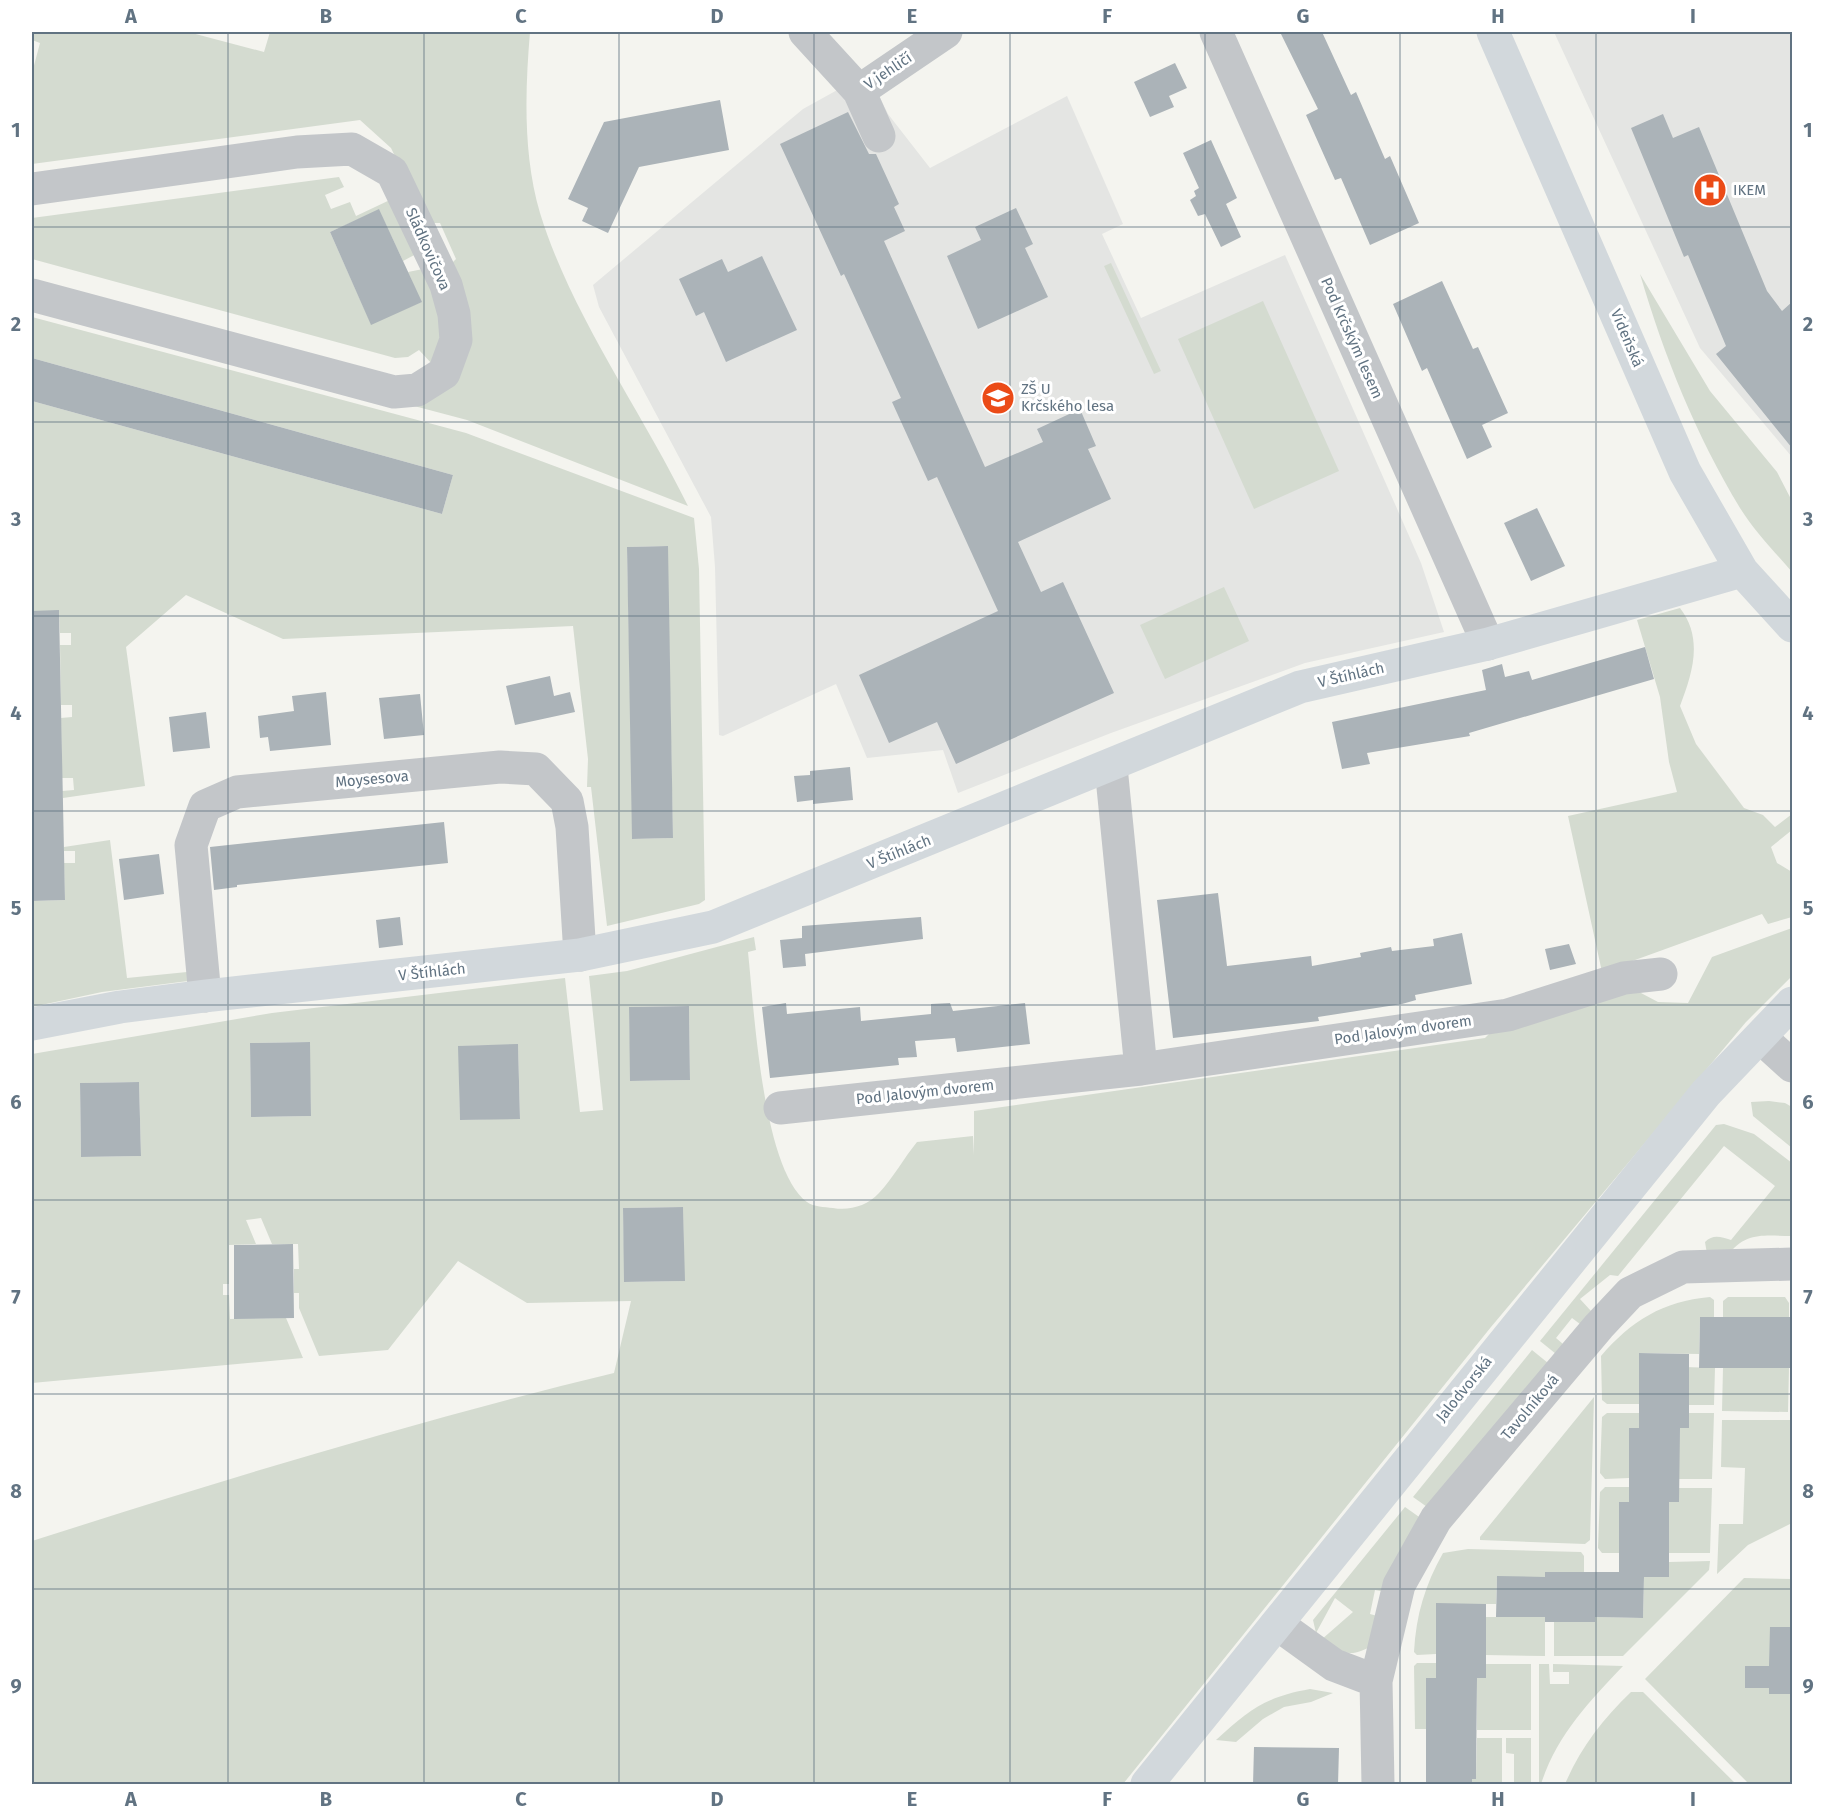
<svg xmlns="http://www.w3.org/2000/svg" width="1824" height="1816" viewBox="0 0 1824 1816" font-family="'Fira Sans',sans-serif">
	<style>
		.built { fill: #e4e5e3 }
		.green { fill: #d4dbd0; fill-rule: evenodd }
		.building { fill: #abb3b8 }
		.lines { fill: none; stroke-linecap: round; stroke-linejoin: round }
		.street { stroke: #c3c6c9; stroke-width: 33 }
		.secondary { stroke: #d2d8dc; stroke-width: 33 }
		.grid { fill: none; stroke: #617382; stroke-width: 1.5; stroke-opacity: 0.55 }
		.labels { text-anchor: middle; stroke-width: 6; stroke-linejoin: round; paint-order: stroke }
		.street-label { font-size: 15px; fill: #617382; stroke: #fff }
		.poi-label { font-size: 15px; fill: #617382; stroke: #fff; text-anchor: start }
		.neatline { fill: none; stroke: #617382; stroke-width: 2 }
		.grid-label { font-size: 20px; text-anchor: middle; font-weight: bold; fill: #617382 }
	</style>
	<rect width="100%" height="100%" fill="#f4f4ef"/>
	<path class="built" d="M 1554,32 L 1792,32 L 1792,457 L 1700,348 Z
		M 868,73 L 888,114 L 930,168 L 1067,96 L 1123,224 L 1102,234 L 1141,318 L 1285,255 L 1421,563 L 1444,632 L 1305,663 L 1111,733 L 958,793 L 943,750 L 867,758 L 836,684 L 723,736 L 719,735 L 715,567 L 711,517 L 599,307 L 593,285 L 803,109 Z"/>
	<path class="green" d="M 32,32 L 188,32 L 264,52 L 270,32 L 530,32 C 525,91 523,155 540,213 C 571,314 641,410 688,506 L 467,420 L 399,402 L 437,391 L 452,263 L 456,259 L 440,223 L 434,223 L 424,216 L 391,148 L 360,120 L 32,164 L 32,73 L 40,43 L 32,40 Z
		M 339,177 L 344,187 L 325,195 L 331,209 L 350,202 L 356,216 L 392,199 L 418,253 L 403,261 L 379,210 L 330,232 L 371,324 L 421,302 L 408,272 L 423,269 L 445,317 L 433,365 L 419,350 L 408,357 L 395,358 L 32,259 L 32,218 Z
		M 1111,263 L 1161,371 L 1154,374 L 1104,266 Z
		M 1640,274 L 1710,391 L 1777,472 L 1792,501 L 1792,572 C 1775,552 1755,532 1740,508 C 1696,435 1664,356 1640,274 Z
		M 1263,301 L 1339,471 L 1254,509 L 1178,339 Z
		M 32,317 L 466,433 L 694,518 L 699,569 L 705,900 L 699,904 L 607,926 L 591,787 L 587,787 L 588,759 L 573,626 L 283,639 L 186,595 L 126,647 L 145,786 L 63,798 L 62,791 L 74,790 L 73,778 L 62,778 L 61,718 L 72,717 L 72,705 L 61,705 L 60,645 L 71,645 L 71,633 L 60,633 L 59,611 L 32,611 L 32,401 L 442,514 L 453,475 L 32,358 ZM 667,546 L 673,838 L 633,839 L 627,547 Z
		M 1224,587 L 1249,641 L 1165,679 L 1140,625 Z
		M 1680,608 C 1704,639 1692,674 1680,706 L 1696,744 L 1744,808 L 1763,815 L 1775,827 L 1792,814 L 1792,830 L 1771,847 L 1777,863 L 1792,872 L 1792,917 L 1768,924 L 1762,914 L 1602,972 L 1568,816 L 1677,792 L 1669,762 L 1660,697 L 1637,620 Z
		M 110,840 L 127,978 L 187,972 L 188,981 L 102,992 L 32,1007 L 32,901 L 65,900 L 64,863 L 75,863 L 75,851 L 64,851 L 64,847 Z
		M 1792,928 L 1792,976 L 1746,1022 L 1491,1327 L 1123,1784 L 32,1784 L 32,1541 C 224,1480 418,1420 614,1373 L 631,1301 L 527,1303 L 458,1261 L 388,1350 L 319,1356 L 299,1308 L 299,1293 L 294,1293 L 294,1269 L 299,1269 L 298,1244 L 272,1244 L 261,1218 L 246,1220 L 256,1244 L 229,1245 L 229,1284 L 223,1284 L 223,1295 L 229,1295 L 230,1319 L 286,1318 L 303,1358 L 32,1383 L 32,1054 L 272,1013 L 565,978 L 580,1112 L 603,1110 L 589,976 L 627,971 L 754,937 L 756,950 L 748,952 C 754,1007 762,1169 807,1202 C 814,1207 824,1207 833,1208 C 849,1211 867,1206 879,1193 C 893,1178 904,1158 917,1142 L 973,1136 L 974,1155 L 974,1111 L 1485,1038 L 1508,1015 L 1624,984 L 1658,1002 L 1688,1003 L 1712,957 ZM 689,1006 L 690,1080 L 631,1081 L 629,1007 ZM 309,1042 L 311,1116 L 251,1117 L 250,1043 ZM 518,1045 L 520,1118 L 460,1120 L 459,1046 ZM 139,1082 L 141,1156 L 81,1157 L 80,1083 ZM 683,1207 L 684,1281 L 625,1282 L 623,1208 Z
		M 1769,1101 L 1785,1103 L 1792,1107 L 1792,1148 L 1753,1116 L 1751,1102 Z
		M 1724,1124 L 1754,1134 L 1792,1163 L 1792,1236 C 1764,1236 1746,1231 1727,1256 L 1707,1254 L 1705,1242 C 1713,1234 1721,1237 1731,1240 L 1775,1186 L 1724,1146 L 1618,1276 L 1610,1275 L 1580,1299 L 1591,1311 L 1580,1324 L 1572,1318 L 1556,1338 L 1563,1344 L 1556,1354 L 1540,1341 L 1716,1125 Z
		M 1710,1297 L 1714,1300 L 1714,1317 L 1700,1317 L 1699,1354 L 1639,1353 L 1639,1404 L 1607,1404 L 1602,1400 L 1601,1356 C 1631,1321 1663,1301 1710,1297 Z
		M 1728,1297 L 1785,1297 L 1789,1303 L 1789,1317 L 1723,1317 L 1723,1301 Z
		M 1532,1350 L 1548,1363 L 1430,1509 L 1413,1497 Z
		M 1685,1367 L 1715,1368 L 1714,1405 L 1689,1405 Z
		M 1723,1368 L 1789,1368 L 1788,1412 L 1722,1411 Z
		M 1594,1397 L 1590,1540 L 1585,1544 L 1480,1540 L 1480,1537 Z
		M 1607,1413 L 1639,1413 L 1639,1428 L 1629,1428 L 1629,1478 L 1605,1479 L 1600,1473 L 1602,1417 Z
		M 1689,1413 L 1714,1413 L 1712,1479 L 1679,1479 L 1679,1428 L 1689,1428 Z
		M 1722,1420 L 1792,1420 L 1792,1523 L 1748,1545 L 1717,1574 L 1719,1524 L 1743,1524 L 1745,1468 L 1721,1467 Z
		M 1605,1487 L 1629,1487 L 1629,1502 L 1619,1503 L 1619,1553 L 1602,1553 L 1598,1548 L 1600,1492 Z
		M 1679,1488 L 1712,1488 L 1710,1553 L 1669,1553 L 1669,1502 L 1679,1502 Z
		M 1405,1507 L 1422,1519 L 1386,1592 L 1375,1590 L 1370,1614 L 1381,1617 L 1375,1644 C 1352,1658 1343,1655 1321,1640 L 1353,1612 L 1335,1598 L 1316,1633 L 1313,1620 Z
		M 1468,1549 L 1581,1552 L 1584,1556 L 1584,1572 L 1545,1572 L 1545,1577 L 1497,1577 L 1496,1604 L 1436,1604 L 1436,1654 L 1417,1655 L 1414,1652 C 1416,1615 1425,1585 1443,1553 Z
		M 1710,1561 L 1709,1570 L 1623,1656 L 1554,1656 L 1554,1622 L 1595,1622 L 1595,1617 L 1643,1618 L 1644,1577 L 1669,1577 L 1669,1562 Z
		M 1744,1578 L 1792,1579 L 1792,1784 L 1749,1784 L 1645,1679 Z
		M 1481,1617 L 1545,1617 L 1545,1656 L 1486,1655 Z
		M 1417,1663 L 1436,1663 L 1436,1678 L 1426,1678 L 1426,1729 L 1415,1729 L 1414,1666 Z
		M 1486,1664 L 1531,1664 L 1531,1730 L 1477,1730 L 1477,1678 L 1486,1678 Z
		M 1539,1664 L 1549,1664 L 1550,1684 L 1569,1684 L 1569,1672 L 1553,1672 L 1553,1664 L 1623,1666 C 1589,1702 1557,1735 1541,1784 L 1539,1784 Z
		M 1310,1689 L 1333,1693 L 1311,1702 L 1284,1707 L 1263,1719 L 1236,1742 L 1216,1740 C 1249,1710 1265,1697 1310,1689 Z
		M 1631,1692 L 1643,1692 L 1736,1784 L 1565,1784 C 1581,1747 1602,1720 1631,1692 Z
		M 1477,1738 L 1502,1738 L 1502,1784 L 1472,1784 L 1472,1779 L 1476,1778 Z
		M 1506,1738 L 1531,1738 L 1531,1784 L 1514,1784 L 1514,1754 L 1506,1753 Z"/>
	<path class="building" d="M 1280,32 L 1322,32 L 1351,95 L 1356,92 L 1385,159 L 1390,156 L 1419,223 L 1370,245 L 1341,178 L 1335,180 L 1306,115 L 1318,109 Z
		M 1175,63 L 1187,88 L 1169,96 L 1174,107 L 1150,117 L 1134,82 Z
		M 720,100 L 729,150 L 639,167 L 608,233 L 582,221 L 588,208 L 568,199 L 604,122 Z
		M 848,112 L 869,154 L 876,154 L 899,204 L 894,207 L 905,231 L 884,241 L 985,467 L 1043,442 L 1037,429 L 1080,409 L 1096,446 L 1088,449 L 1111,499 L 1018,542 L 1041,592 L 1063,582 L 1114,693 L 956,764 L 937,722 L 889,743 L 859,675 L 998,611 L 937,477 L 928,481 L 892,402 L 901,398 L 844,274 L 841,276 L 780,144 Z
		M 1663,114 L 1673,138 L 1699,127 L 1767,291 L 1782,311 L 1792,302 L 1792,448 L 1716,354 L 1726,346 L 1688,255 L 1684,257 L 1631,128 Z
		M 1211,140 L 1237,198 L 1226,204 L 1241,237 L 1221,247 L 1205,214 L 1198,216 L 1190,200 L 1196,196 L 1194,191 L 1199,188 L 1183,153 Z
		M 1016,208 L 1033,244 L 1025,248 L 1048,297 L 978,329 L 947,256 L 981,240 L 975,227 Z
		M 379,209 L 422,302 L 371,325 L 330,232 Z
		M 762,256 L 797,330 L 726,362 L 704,312 L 696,316 L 679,279 L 722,259 L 728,272 Z
		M 1442,281 L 1473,349 L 1478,347 L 1508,413 L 1482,425 L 1492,447 L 1467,459 L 1427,368 L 1422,371 L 1393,304 Z
		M 32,358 L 453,475 L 442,514 L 32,401 Z
		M 1537,508 L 1565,566 L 1531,581 L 1504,523 Z
		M 668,546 L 673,838 L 632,839 L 627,547 Z
		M 59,610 L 65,900 L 32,901 L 32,611 Z
		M 1645,647 L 1654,679 L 1469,733 L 1470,736 L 1367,753 L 1370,764 L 1342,769 L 1332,722 L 1486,690 L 1482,670 L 1502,664 L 1505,677 L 1529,671 L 1532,680 Z
		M 550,676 L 554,696 L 570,692 L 575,712 L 515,725 L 506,686 Z
		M 326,692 L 331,745 L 270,751 L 268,737 L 260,738 L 258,716 L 294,711 L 292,696 Z
		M 420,694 L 424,735 L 384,739 L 379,698 Z
		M 206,712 L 210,748 L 173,752 L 169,717 Z
		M 850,767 L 853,800 L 813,804 L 813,800 L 797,802 L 794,776 L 810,775 L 810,771 Z
		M 444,822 L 448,863 L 237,885 L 237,887 L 214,890 L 210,847 Z
		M 159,854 L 164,894 L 124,900 L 119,859 Z
		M 1218,893 L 1227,966 L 1311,956 L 1312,966 L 1361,957 L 1360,953 L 1391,947 L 1392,951 L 1434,946 L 1433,939 L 1462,933 L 1472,984 L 1415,995 L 1416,1000 L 1402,1004 L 1318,1017 L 1319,1021 L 1173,1038 L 1157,900 Z
		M 400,917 L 403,945 L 379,948 L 376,920 Z
		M 921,917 L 923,939 L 805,954 L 806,966 L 783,968 L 780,940 L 802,938 L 802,926 Z
		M 1569,944 L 1576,964 L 1550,970 L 1545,949 Z
		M 786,1003 L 787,1014 L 860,1007 L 861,1021 L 931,1014 L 931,1004 L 950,1003 L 953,1011 L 1025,1003 L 1030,1044 L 957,1052 L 955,1038 L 915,1041 L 917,1057 L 898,1058 L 899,1065 L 770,1078 L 762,1007 Z
		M 689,1006 L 690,1080 L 630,1081 L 629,1007 Z
		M 310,1042 L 311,1116 L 251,1117 L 250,1043 Z
		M 518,1044 L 520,1119 L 460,1120 L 458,1046 Z
		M 139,1082 L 141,1156 L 81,1157 L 80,1083 Z
		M 683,1207 L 685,1281 L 624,1282 L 623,1208 Z
		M 293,1244 L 294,1318 L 234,1319 L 234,1245 Z
		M 1700,1317 L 1792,1317 L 1792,1368 L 1699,1368 Z
		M 1639,1353 L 1689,1354 L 1689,1428 L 1680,1428 L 1679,1502 L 1669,1502 L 1669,1577 L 1644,1577 L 1643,1618 L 1595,1617 L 1595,1622 L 1545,1622 L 1545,1617 L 1496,1617 L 1497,1576 L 1545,1577 L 1545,1572 L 1619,1572 L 1619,1502 L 1629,1502 L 1629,1428 L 1639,1428 Z
		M 1436,1603 L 1486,1604 L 1486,1678 L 1477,1678 L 1476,1779 L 1472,1779 L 1472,1785 L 1426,1785 L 1426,1678 L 1436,1678 Z
		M 1770,1627 L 1792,1627 L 1792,1694 L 1769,1694 L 1769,1688 L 1745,1688 L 1745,1666 L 1769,1666 Z
		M 1254,1747 L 1339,1748 L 1338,1785 L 1253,1785 Z"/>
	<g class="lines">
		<path class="street" d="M 805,32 L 859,91 L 879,136
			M 1216,32 L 1488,644
			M 859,91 L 946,32
			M 32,189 L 297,152 L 352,149 L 392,172 L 446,285 L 454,314 L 456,340 L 444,373 L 417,390 L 394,392 L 32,295
			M 1111,767 L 1141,1069
			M 205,996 L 191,845 L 205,806 L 237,792 L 500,767 L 536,769 L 567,801 L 572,827 L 580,955
			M 1760,1037 L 1792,1066
			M 780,1108 L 1141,1069 L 1508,1015 L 1624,978 L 1661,974
			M 1277,1624 L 1334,1665 L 1376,1681
			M 1378,1784 L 1376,1681 L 1399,1585 L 1436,1519 L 1599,1326 L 1630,1293 L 1683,1267 L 1792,1264"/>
		<path class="secondary" d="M 1493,32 L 1685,472 L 1742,571 L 1792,626
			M 32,1024 L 120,1007 L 205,996 L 580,955 L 713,927 L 1300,687 L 1488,644 L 1742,571
			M 1147,1784 L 1706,1093 L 1792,1003"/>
	</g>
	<path class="grid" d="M 228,32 L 228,1784M 424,32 L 424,1784M 619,32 L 619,1784M 814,32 L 814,1784M 1010,32 L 1010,1784M 1205,32 L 1205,1784M 1400,32 L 1400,1784M 1596,32 L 1596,1784M 32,227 L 1792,227M 32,422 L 1792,422M 32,616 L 1792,616M 32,811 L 1792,811M 32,1005 L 1792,1005M 32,1200 L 1792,1200M 32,1394 L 1792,1394M 32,1589 L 1792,1589"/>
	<defs>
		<g id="hospital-disc" transform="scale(1.725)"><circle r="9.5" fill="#eb4b17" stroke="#fff"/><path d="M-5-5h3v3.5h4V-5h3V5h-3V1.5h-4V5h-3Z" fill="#fff"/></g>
		<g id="school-disc" transform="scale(1.725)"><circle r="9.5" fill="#eb4b17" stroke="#fff"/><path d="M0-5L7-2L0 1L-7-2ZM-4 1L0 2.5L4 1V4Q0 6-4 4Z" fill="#fff"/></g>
	</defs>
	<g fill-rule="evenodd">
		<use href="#hospital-disc" x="1710" y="190"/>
		<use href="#school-disc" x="998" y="398"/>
	</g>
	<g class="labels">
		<g class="street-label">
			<text transform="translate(888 71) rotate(-34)" y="5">V jehličí</text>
			<text transform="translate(428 249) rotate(66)" y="5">Sládkovičova</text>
			<text transform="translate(1352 338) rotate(66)" y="5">Pod Krčským lesem</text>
			<text transform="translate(1627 338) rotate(67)" y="5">Vídeňská</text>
			<text transform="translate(1351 675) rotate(-13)" y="5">V Štíhlách</text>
			<text transform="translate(372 779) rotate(-5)" y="5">Moysesova</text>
			<text transform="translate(899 852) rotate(-22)" y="5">V Štíhlách</text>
			<text transform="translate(432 972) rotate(-6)" y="5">V Štíhlách</text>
			<text transform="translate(1403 1030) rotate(-8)" y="5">Pod Jalovým dvorem</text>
			<text transform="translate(925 1092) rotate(-6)" y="5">Pod Jalovým dvorem</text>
			<text transform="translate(1464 1389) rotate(-51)" y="5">Jalodvorská</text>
			<text transform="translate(1530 1407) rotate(-50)" y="5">Tavolníková</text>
		</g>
		<g class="poi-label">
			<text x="1733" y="195">IKEM</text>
			<text x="1021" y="394">ZŠ U<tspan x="1021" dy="17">Krčského lesa</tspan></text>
		</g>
	</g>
	<rect width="1824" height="1816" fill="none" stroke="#ffffff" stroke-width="66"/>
	<rect x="33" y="33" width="1758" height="1750" class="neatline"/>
	<g class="grid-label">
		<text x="131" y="23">A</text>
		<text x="326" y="23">B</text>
		<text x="521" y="23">C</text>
		<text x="717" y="23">D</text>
		<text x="912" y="23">E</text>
		<text x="1107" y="23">F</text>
		<text x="1303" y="23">G</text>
		<text x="1498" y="23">H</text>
		<text x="1693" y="23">I</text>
		<text x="16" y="137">1</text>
		<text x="1808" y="137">1</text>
		<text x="16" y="331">2</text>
		<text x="1808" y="331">2</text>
		<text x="16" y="526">3</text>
		<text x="1808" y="526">3</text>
		<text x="16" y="720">4</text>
		<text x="1808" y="720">4</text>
		<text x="16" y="915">5</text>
		<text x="1808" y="915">5</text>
		<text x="16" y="1109">6</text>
		<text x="1808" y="1109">6</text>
		<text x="16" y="1304">7</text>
		<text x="1808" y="1304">7</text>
		<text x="16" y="1498">8</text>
		<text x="1808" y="1498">8</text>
		<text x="16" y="1693">9</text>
		<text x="1808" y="1693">9</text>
		<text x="131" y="1806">A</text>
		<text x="326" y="1806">B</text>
		<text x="521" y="1806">C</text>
		<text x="717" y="1806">D</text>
		<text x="912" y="1806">E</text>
		<text x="1107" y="1806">F</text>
		<text x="1303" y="1806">G</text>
		<text x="1498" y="1806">H</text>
		<text x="1693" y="1806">I</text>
	</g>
</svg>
